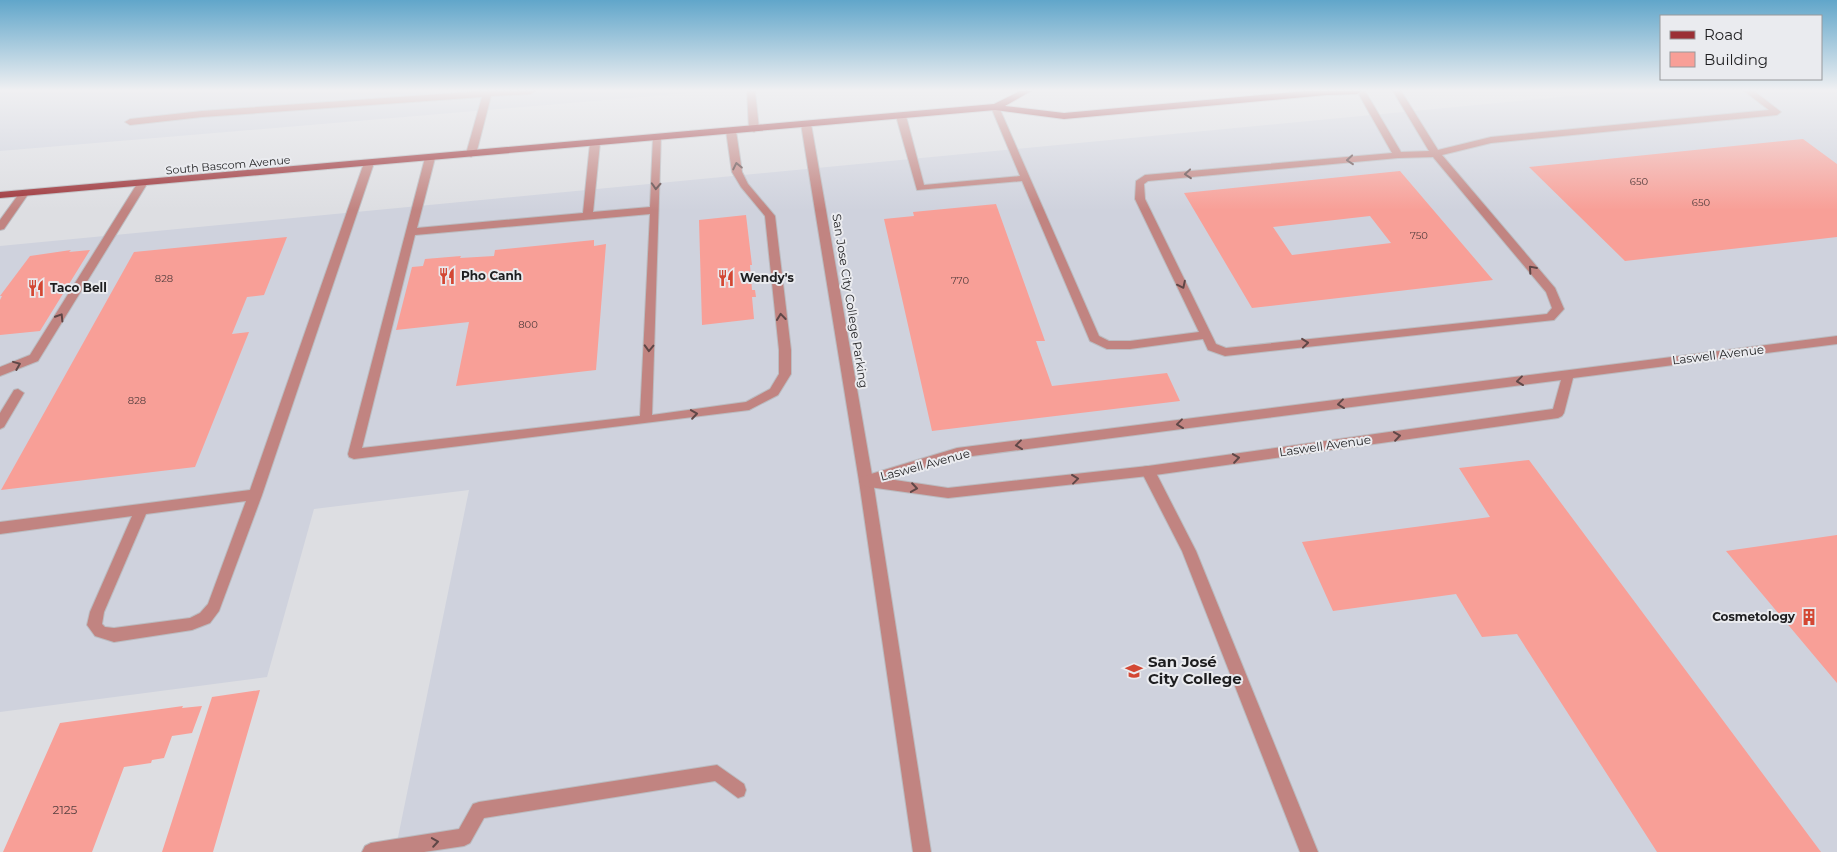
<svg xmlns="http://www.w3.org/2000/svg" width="1837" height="852" viewBox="0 0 1837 852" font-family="Montserrat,sans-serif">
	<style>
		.built { fill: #cfd2dd }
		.building { fill: #f89f97; fill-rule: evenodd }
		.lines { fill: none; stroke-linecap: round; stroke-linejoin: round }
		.service-casing { stroke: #bbbbbf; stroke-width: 2 }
		.minor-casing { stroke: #bbbbbf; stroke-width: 2 }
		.primary-casing { stroke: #bbbbbf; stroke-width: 2 }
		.service { fill: #c18481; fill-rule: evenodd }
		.minor { fill: #c18481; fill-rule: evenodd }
		.primary { fill: #9b3035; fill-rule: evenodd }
		.oneway { stroke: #5f4747 }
		.labels { text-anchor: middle; stroke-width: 4; stroke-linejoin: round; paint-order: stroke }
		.number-label { font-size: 10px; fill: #543e3e }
		.far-street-label { font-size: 11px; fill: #1e1e20; stroke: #eaebef }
		.poi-label { font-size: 12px; font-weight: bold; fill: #1e1e20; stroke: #eaebef; text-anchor: start }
		.street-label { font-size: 12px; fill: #1e1e20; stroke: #eaebef }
		.near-number-label { font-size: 12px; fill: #543e3e }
		.near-poi-label { font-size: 15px; font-weight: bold; fill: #1e1e20; stroke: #eaebef; text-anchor: start }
	</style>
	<rect width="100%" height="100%" fill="#dddee2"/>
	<path class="built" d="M 0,91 L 713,91 L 0,151 Z
		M 1624,91 L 1837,91 L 1837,852 L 395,852 L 469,490 L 314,509 L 267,677 L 0,712 L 0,246 Z"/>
	<path class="building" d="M 1803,139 L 1837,164 L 1837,237 L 1625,261 L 1529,167 Z
		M 1400,171 L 1493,280 L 1252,308 L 1184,193 ZM 1370,216 L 1391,243 L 1292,255 L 1273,227 Z
		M 996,204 L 1045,341 L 1036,341 L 1052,386 L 1167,373 L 1180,401 L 932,431 L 884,219 L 914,216 L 913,212 Z
		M 746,215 L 752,265 L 750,265 L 752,290 L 755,290 L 756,297 L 752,297 L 754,319 L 702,325 L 699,220 Z
		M 287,237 L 264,295 L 247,297 L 232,334 L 249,332 L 195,467 L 1,490 L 134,252 Z
		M 594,240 L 594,246 L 606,244 L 596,370 L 456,386 L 469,322 L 396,330 L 412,267 L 423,266 L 425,259 L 461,256 L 460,258 L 494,256 L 495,250 Z
		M 71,250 L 69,252 L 90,250 L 40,331 L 0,335 L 0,300 L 2,296 L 0,296 L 30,256 Z
		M 1529,460 L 1821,852 L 1657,852 L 1517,634 L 1482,637 L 1456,594 L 1333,611 L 1302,542 L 1490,517 L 1459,468 Z
		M 1837,535 L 1837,683 L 1726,551 Z
		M 260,690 L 213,852 L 162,852 L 212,697 Z
		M 183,706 L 182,708 L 202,706 L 192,733 L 172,736 L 164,758 L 152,760 L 151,763 L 124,767 L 92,852 L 3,852 L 60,723 Z"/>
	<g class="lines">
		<g class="service-casing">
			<path id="service" d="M 484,91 L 535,91 L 531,94 L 491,96 L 476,154 L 471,157 L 466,154 L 482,97 L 202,117 L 130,125 L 125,122 L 130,119 L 202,111 Z
				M 747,91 L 755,91 L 759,129 L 754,132 L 749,129 Z
				M 1357,91 L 1365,91 L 1401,152 L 1429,151 L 1393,91 L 1401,91 L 1438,150 L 1491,137 L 1769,110 L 1744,91 L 1754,91 L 1781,112 L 1777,115 L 1491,143 L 1442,155 L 1555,288 L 1564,309 L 1554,320 L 1225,356 L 1208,350 L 1203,339 L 1130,349 L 1107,349 L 1090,341 L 1022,181 L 917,190 L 896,116 L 901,113 L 906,116 L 924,185 L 1020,176 L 991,107 L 992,105 L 998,105 L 1099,336 L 1109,341 L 1130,341 L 1199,332 L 1135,199 L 1136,181 L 1145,175 L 1392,153 ZM 1433,157 L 1546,292 L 1552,308 L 1547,314 L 1226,348 L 1216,344 L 1145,199 L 1144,184 L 1148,181 L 1398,158 Z
				M 806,121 L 811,124 L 873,481 L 931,852 L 913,852 L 859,481 L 801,124 Z
				M 731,128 L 736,131 L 742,172 L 748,184 L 775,216 L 791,350 L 791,374 L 778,395 L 749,410 L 354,459 L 349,457 L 348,454 L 425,158 L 430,155 L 435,158 L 417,228 L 583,213 L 590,143 L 595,140 L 600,143 L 593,212 L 650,207 L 653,137 L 658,134 L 661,135 L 652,415 L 746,402 L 770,389 L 779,374 L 779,350 L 765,216 L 741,187 L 732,172 L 726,131 ZM 650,214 L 640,416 L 362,448 L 415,235 Z
				M 369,160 L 374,163 L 262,495 L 219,611 L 210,623 L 192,630 L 114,642 L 95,636 L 87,625 L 90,612 L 132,516 L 0,534 L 0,522 L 250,490 L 364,163 ZM 246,501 L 208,604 L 200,613 L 190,618 L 114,628 L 105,627 L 102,624 L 104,612 L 146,514 Z
				M 142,181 L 147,184 L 38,361 L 0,376 L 0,367 L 30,355 L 137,184 Z
				M 24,190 L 29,193 L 4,229 L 0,230 L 0,220 L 21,191 Z
				M 18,389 L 24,393 L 4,427 L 0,429 L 0,413 L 14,390 Z
				M 1148,466 L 1153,467 L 1196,551 L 1318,852 L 1300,852 L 1182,551 L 1141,471 L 1143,467 Z
				M 717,765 L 744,784 L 746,790 L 744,796 L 738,798 L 715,781 L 484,818 L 470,843 L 464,846 L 424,852 L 362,852 L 365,846 L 371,843 L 459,829 L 473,804 L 479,802 Z"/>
		</g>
		<g class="minor-casing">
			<path id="minor" d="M 1837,336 L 1837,344 L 1573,378 L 1564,413 L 1562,416 L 1558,418 L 1148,476 L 948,498 L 869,487 L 861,485 L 859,481 L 861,477 L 957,448 ZM 1561,380 L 1553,409 L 1148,466 L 948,488 L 888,479 L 957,458 Z"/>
		</g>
		<g class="primary-casing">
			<path id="primary" d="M 1020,91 L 1031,91 L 1005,106 L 1064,113 L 1306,91 L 1361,91 L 1357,94 L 1326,95 L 1064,119 L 995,110 L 0,198 L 0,192 L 994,104 Z"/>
		</g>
		<use href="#service" class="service"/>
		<use href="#minor" class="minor"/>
		<use href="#primary" class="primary"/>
	</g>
	<defs><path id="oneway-chevron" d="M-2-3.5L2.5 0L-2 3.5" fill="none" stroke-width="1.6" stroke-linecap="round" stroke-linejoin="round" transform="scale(1.25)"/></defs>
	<g class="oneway">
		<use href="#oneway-chevron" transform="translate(1350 160) rotate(175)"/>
		<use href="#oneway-chevron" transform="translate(737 166) rotate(-102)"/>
		<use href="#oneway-chevron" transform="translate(1188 174) rotate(175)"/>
		<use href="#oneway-chevron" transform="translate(656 186) rotate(93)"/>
		<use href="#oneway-chevron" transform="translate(1532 269) rotate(-131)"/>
		<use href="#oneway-chevron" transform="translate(1182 285) rotate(64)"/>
		<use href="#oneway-chevron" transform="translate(60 317) rotate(-58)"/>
		<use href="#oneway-chevron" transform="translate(781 317) rotate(-96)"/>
		<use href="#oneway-chevron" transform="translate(1305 343) rotate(-6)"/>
		<use href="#oneway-chevron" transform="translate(649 348) rotate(92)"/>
		<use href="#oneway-chevron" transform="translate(17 365) rotate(-22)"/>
		<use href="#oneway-chevron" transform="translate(1520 381) rotate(173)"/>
		<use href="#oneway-chevron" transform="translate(1341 404) rotate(173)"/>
		<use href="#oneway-chevron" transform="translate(694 414) rotate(-8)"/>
		<use href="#oneway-chevron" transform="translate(1180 424) rotate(173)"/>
		<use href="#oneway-chevron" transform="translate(1397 436) rotate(-8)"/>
		<use href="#oneway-chevron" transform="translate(1019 445) rotate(173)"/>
		<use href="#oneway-chevron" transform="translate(1236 458) rotate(-8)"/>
		<use href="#oneway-chevron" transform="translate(1075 479) rotate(-7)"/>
		<use href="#oneway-chevron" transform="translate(914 488) rotate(8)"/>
		<use href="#oneway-chevron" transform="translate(435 842) rotate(-9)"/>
	</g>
	<linearGradient id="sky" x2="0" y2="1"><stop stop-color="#61a6ca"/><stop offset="0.43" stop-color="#f0f0f2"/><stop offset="1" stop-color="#f0f0f2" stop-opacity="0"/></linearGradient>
	<rect width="1837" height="210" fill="url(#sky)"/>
	<defs>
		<g id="restaurant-bare" transform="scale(1.35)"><path d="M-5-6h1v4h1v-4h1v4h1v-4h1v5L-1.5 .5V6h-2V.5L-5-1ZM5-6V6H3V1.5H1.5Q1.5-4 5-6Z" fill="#d34733" stroke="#eaebef" stroke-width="2.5" paint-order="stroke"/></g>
		<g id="building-bare" transform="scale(1.35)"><path d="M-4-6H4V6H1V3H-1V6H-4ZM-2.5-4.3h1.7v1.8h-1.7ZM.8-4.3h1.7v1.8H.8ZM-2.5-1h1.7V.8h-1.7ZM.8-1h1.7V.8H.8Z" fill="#d34733" stroke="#eaebef" stroke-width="2.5" paint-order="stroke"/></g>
		<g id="university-bare" transform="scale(1.35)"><path d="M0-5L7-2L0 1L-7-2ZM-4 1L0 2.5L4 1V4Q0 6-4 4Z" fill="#d34733" stroke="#eaebef" stroke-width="2.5" paint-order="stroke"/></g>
	</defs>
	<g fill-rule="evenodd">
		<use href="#restaurant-bare" x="447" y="276"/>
		<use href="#restaurant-bare" x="726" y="278"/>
		<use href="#restaurant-bare" x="36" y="288"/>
		<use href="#building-bare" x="1809" y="617"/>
		<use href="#university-bare" x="1134" y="671"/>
	</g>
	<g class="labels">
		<g class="number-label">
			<text x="1639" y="185">650</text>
			<text x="1701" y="206">650</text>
			<text x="1419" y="239">750</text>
			<text x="164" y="282">828</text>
			<text x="960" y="284">770</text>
			<text x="528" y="328">800</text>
			<text x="137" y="404">828</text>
		</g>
		<g class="far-street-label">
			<text transform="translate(228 165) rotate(-5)" y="4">South Bascom Avenue</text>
		</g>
		<g class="poi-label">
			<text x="461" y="280">Pho Canh</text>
			<text x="740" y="282">Wendy's</text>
			<text x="50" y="292">Taco Bell</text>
			<text x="1795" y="621" text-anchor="end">Cosmetology</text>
		</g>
		<g class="street-label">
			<text transform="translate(850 301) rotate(81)" y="4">San Jose City College Parking</text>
			<text transform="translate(1718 355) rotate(-7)" y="4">Laswell Avenue</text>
			<text transform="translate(1325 446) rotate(-8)" y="4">Laswell Avenue</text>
			<text transform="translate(925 465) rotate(-15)" y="4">Laswell Avenue</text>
		</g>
		<g class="near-number-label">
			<text x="65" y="814">2125</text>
		</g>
		<g class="near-poi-label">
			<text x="1148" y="667">San José<tspan x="1148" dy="17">City College</tspan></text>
		</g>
	</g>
	<rect x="1660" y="15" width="162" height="65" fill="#eaebef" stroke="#98999c"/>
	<rect x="1670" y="31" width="25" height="8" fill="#9b3035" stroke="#98999c"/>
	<text x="1704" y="40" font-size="15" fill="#1e1e20">Road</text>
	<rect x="1670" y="52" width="25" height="15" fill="#f89f97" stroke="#98999c"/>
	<text x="1704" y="65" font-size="15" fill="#1e1e20">Building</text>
</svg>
